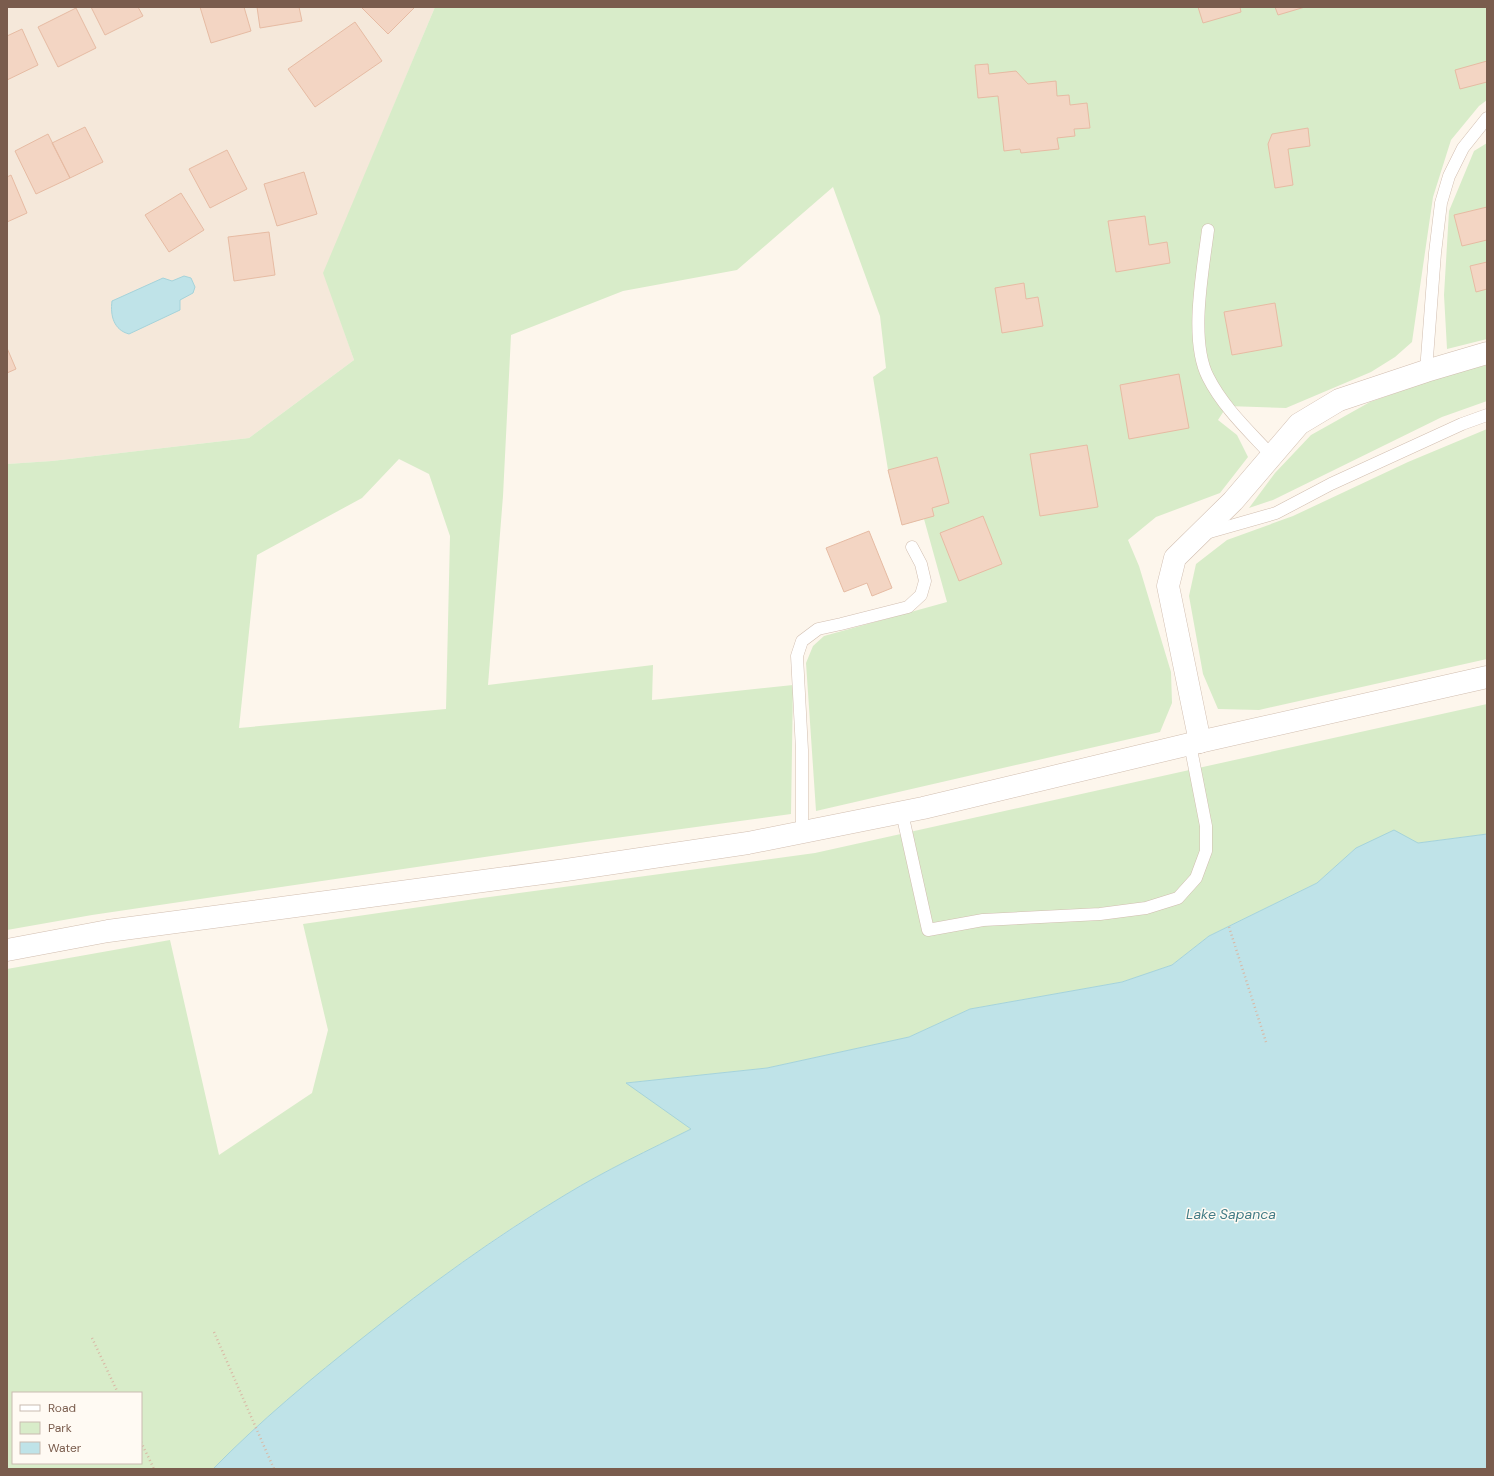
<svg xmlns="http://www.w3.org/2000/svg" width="1494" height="1476" viewBox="0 0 1494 1476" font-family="'DM Sans',sans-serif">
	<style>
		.residential { fill: #f5e8da }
		.green { fill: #d8ecc9; fill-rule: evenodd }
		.water { fill: #bfe3e8; stroke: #a5d3da }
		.building { fill: #f3d5c3; stroke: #e6bba3 }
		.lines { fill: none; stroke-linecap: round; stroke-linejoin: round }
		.service-casing { stroke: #d1beb0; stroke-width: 13 }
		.minor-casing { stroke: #d1beb0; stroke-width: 23 }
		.tertiary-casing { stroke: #d1beb0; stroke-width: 23 }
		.path { stroke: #d9b8a5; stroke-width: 2.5; stroke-dasharray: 1 3; stroke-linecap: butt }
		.service { stroke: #fff; stroke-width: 12 }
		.minor { stroke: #fff; stroke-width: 22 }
		.tertiary { stroke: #fff; stroke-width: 22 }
		.labels { text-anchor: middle; stroke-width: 3; stroke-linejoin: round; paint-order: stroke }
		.water-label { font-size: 14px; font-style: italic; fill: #437c86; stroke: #fffaf3 }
	</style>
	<rect width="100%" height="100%" fill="#fdf6ec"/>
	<path class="residential" d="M 7,7 L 435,7 L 324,273 L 354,360 L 249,438 L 52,461 L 7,464 Z"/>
	<path class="green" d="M 435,7 L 1487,7 L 1487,100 L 1479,106 L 1451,140 L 1433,197 L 1412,342 L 1395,357 L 1371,372 L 1286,408 L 1227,406 L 1218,420 L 1237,435 L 1248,457 L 1220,493 L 1156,517 L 1128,540 L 1139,566 L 1171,672 L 1172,703 L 1160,732 L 816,811 L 806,663 L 813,646 L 824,636 L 947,602 L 924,519 L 902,525 L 888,470 L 873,377 L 886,368 L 880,316 L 833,187 L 737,270 L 623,291 L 511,335 L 503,496 L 488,685 L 653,665 L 652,700 L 793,685 L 791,814 L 586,842 L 92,915 L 7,930 L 7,464 L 52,461 L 249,438 L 354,360 L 323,273 ZM 399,459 L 429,474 L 450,536 L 446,709 L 239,728 L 257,555 L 362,498 Z
		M 1487,143 L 1487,339 L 1447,349 L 1444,295 L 1449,211 L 1474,151 Z
		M 1487,365 L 1487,401 L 1442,417 L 1273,500 L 1249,508 L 1275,473 L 1311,435 L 1370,402 L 1449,374 Z
		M 1487,429 L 1487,659 L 1259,710 L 1218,709 L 1203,674 L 1189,596 L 1196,564 L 1227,540 L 1293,516 L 1408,462 Z
		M 1487,704 L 1487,834 L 1418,843 L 1356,848 L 1317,883 L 1209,936 L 1172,965 L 1122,982 L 970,1009 L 909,1037 L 767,1068 L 627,1083 L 692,1129 C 649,1150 606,1170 565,1195 C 494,1237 428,1286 363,1338 C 311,1379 260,1422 213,1469 L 7,1469 L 7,969 L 170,940 L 219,1155 L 312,1093 L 328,1030 L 303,924 L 482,898 L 815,853 ZM 13,1393 L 141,1393 L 141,1463 L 13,1463 Z"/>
	<path class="water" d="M 184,276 L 191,278 L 195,287 L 193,293 L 180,300 L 180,310 L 129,334 C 114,330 110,316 112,301 L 163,278 L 172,281 Z
		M 1394,830 L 1418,843 L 1487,834 L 1487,1469 L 213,1469 C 260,1421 312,1378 365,1336 C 429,1285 495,1237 565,1195 C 606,1170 649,1150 691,1129 L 626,1083 L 767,1068 L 909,1037 L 970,1009 L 1122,982 L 1172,965 L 1209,936 L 1317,883 L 1356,848 Z"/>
	<path class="building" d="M 91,7 L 138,7 L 143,16 L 105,35 Z
		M 200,7 L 244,7 L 251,31 L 211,43 Z
		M 257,7 L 299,7 L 302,21 L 260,28 Z
		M 361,7 L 415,7 L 388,34 Z
		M 1198,7 L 1240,7 L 1241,12 L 1203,23 Z
		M 1275,7 L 1305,7 L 1278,15 Z
		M 76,8 L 96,48 L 58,67 L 38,27 Z
		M 355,22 L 382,61 L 315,107 L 288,69 Z
		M 22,29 L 38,65 L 7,80 L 7,36 Z
		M 1487,61 L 1487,82 L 1460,89 L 1455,70 Z
		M 988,64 L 989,74 L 1016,71 L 1028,84 L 1056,81 L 1057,96 L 1069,95 L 1070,105 L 1087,103 L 1090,128 L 1074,129 L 1075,136 L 1057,138 L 1059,149 L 1021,153 L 1020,149 L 1004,151 L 998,96 L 978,98 L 975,65 Z
		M 85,127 L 103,162 L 70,178 L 52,143 Z
		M 1308,128 L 1310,146 L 1288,149 L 1293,185 L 1275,188 L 1268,144 L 1272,134 Z
		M 48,134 L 70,178 L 36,194 L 15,151 Z
		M 227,150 L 247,189 L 210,208 L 189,169 Z
		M 304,172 L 317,214 L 277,226 L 264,184 Z
		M 11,175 L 27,213 L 7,222 L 7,177 Z
		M 181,193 L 204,230 L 169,252 L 145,215 Z
		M 1487,207 L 1487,240 L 1462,246 L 1454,215 Z
		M 1145,216 L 1149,245 L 1167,242 L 1170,263 L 1116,272 L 1108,221 Z
		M 269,232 L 275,275 L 234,281 L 228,237 Z
		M 1487,262 L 1487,289 L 1476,292 L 1470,266 Z
		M 1024,283 L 1026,299 L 1038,297 L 1043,326 L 1002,333 L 995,288 Z
		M 1275,303 L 1282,346 L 1232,355 L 1224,312 Z
		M 7,348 L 16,369 L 7,373 Z
		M 1179,374 L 1189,428 L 1129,439 L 1120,385 Z
		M 1087,445 L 1098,507 L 1040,516 L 1030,454 Z
		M 937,457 L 949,503 L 932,508 L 934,516 L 902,525 L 888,470 Z
		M 983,516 L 1002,564 L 959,581 L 940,533 Z
		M 869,531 L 892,588 L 872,596 L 867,583 L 844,592 L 826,548 Z"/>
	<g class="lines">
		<g class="service-casing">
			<path id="service" d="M 1208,230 C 1203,270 1189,340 1208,377 C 1223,407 1249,431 1271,455
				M 1426,371 L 1435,253 L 1441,203 L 1449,176 L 1463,148 L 1487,118
				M 1206,533 L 1276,513 L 1331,484 L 1462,424 L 1487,415
				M 902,813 L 928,930 L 983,920 L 1100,914 L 1146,908 L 1178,898 L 1196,878 L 1206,851 L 1206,826 L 1190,744
				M 802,833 L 802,750 L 797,656 L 802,641 L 818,629 L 841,624 L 908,607 L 921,595 L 925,581 L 921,564 L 912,547"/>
		</g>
		<g class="minor-casing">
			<path id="minor" d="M 1200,742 L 1168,586 L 1175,558 L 1233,501 L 1299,424 L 1339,400 L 1426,371 L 1487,353"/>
		</g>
		<g class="tertiary-casing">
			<path id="tertiary" d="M 7,950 L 108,931 L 566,870 L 748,843 L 923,808 L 1190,744 L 1487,677"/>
		</g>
		<path class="path" d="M 1229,927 L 1266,1042
			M 214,1332 L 274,1469
			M 92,1338 L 118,1393
			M 141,1442 L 154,1469"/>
		<use href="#service" class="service"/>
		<use href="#minor" class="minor"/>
		<use href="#tertiary" class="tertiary"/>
	</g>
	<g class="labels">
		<g class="water-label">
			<text x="1231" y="1219">Lake Sapanca</text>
		</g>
	</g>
	<rect width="1494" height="1476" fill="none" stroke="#7a5c4d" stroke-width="16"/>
	<rect x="12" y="1392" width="130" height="72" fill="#fffaf3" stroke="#cabbb1"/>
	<rect x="20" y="1405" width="20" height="6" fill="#ffffff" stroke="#cabbb1"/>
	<text x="48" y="1412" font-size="12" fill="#7a5c4d">Road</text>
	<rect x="20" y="1422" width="20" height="12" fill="#d8ecc9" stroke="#cabbb1"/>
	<text x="48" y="1432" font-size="12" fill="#7a5c4d">Park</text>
	<rect x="20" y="1442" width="20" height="12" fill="#bfe3e8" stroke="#cabbb1"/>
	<text x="48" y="1452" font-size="12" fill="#7a5c4d">Water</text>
</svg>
